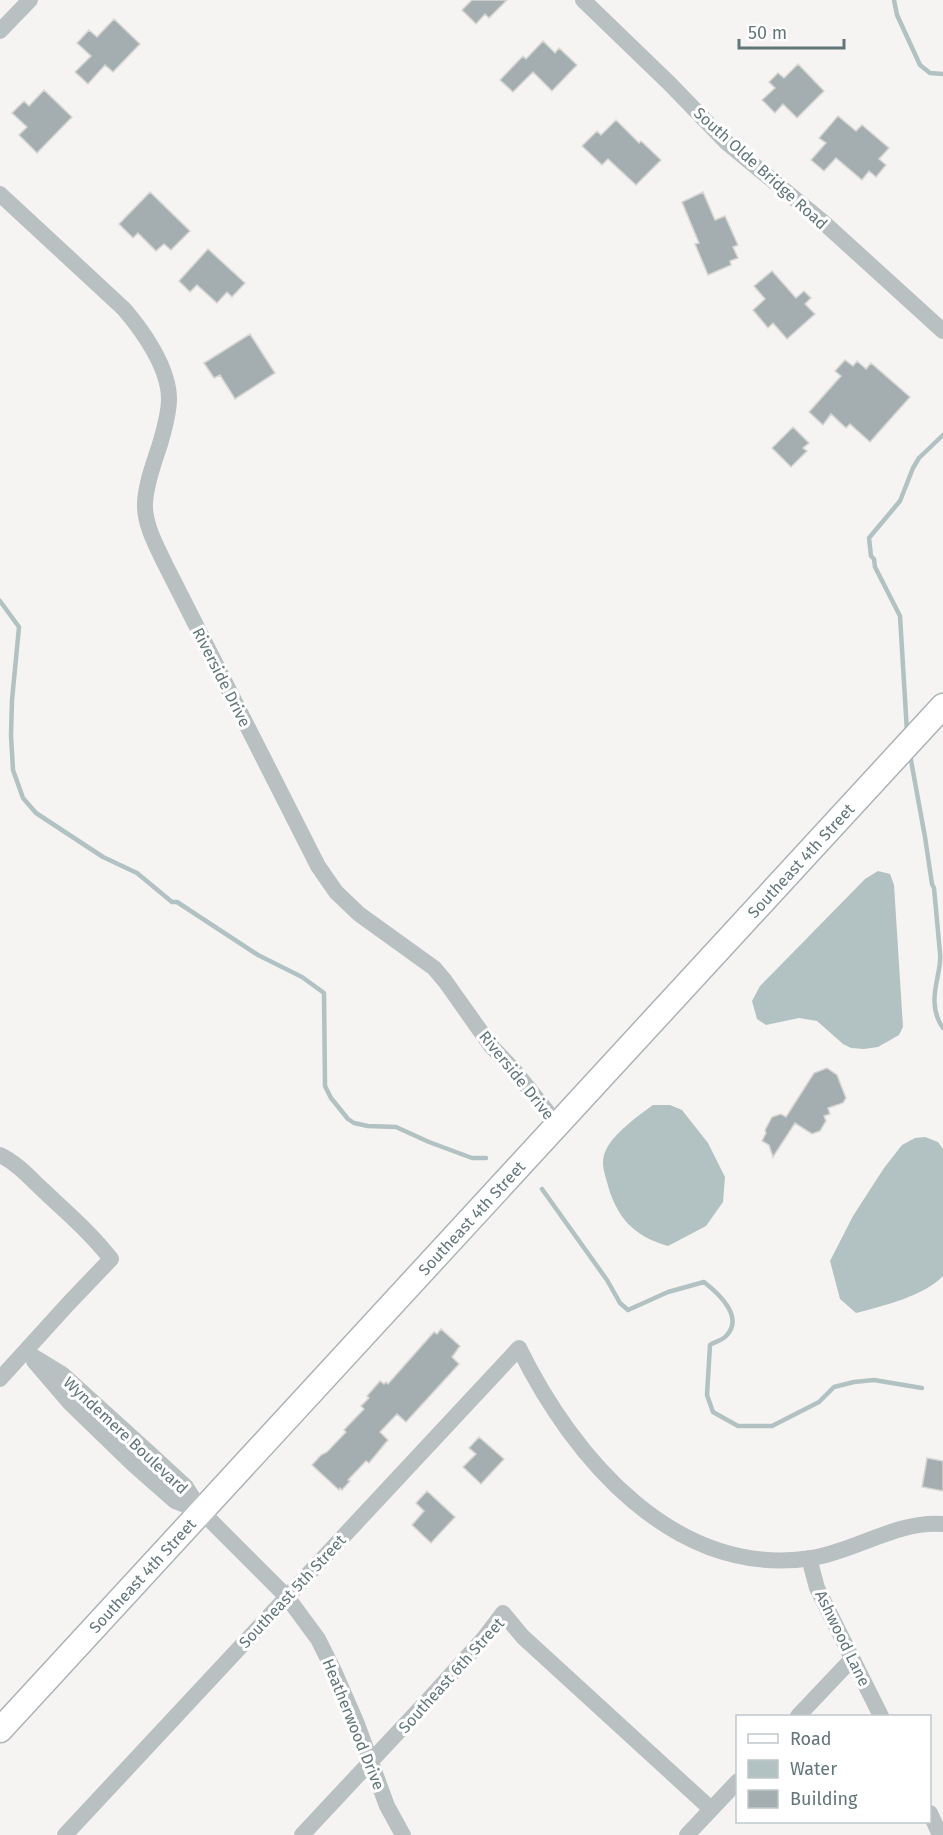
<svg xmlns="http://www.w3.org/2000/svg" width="943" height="1835" viewBox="0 0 943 1835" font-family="'Fira Sans',sans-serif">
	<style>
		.water { fill: #b2c2c3 }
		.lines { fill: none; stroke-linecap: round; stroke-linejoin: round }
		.stream { stroke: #b2c2c3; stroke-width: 4.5 }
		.building { fill: #a4aeb0; stroke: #d6d6d4; stroke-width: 1.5 }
		.secondary-casing { stroke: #acb4b6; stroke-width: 27 }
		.street { stroke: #b9c0c1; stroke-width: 16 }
		.secondary { stroke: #fff; stroke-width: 24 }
		.labels { text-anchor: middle; stroke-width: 6; stroke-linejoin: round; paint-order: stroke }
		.street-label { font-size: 16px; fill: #62767a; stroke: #fff }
	</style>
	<rect width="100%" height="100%" fill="#f5f4f2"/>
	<path class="water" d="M 878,871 L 890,874 L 894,885 L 903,1027 L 899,1035 L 878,1047 L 864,1049 L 851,1048 L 843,1044 L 817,1021 L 799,1018 L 766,1025 L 757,1019 L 752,1001 L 760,986 L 865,879 Z
		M 653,1105 L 670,1105 L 682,1110 L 708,1143 L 725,1177 L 723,1202 L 706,1226 L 668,1246 C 633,1236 616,1217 607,1182 C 603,1168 600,1160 608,1146 C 618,1130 638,1116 653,1105 Z
		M 925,1137 L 938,1142 L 943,1149 L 943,1276 C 924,1296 883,1306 856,1313 L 840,1299 L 830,1261 L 853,1216 L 884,1168 L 902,1145 L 915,1138 Z"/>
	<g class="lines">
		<path class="stream" d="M 894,0 L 897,15 L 920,65 L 930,73 L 943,74
			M 0,601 L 19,627 L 12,700 L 11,735 L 13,770 L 23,798 L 36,813 L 103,857 L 137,873 L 172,902 L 177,902 L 258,955 L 302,977 L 324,993 L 325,1086 L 331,1098 L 348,1119 L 354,1123 L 368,1126 L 396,1127 L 429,1142 L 472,1158 L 486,1158
			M 907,732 L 900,616 L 875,567 L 874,559 L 871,556 L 869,538 L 900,501 L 913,468 L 919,458 L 943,435
			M 910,755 L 925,837 L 932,884 L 934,888 L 940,953 C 943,973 924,1001 943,1028
			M 542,1189 L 607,1280 L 620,1303 L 628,1310 L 668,1292 L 704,1282 C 718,1293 745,1317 726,1336 C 723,1340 714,1342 710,1345 L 707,1395 L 713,1412 L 738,1426 L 772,1426 L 819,1402 L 834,1387 L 854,1382 L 874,1380 L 922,1388"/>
	</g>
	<path class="building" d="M 472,0 L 507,0 L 489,18 L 485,14 L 476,24 L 462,10 Z
		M 114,19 L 140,44 L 113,72 L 105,65 L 88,84 L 75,72 L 91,56 L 77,43 L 89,30 L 97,37 Z
		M 543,41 L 555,53 L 559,48 L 577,65 L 552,91 L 533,72 L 513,92 L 500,80 L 523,56 L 526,59 Z
		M 798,64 L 824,91 L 797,118 L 783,104 L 775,113 L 762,100 L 775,88 L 769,82 L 778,73 L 784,78 Z
		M 44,90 L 72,117 L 37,153 L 19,135 L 27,127 L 12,113 L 24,101 L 29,106 Z
		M 838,116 L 856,131 L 862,125 L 889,148 L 879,159 L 886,165 L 876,177 L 869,171 L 862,180 L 836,158 L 824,171 L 811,160 L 826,143 L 819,138 Z
		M 616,120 L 639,143 L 641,141 L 661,160 L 636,185 L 608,159 L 602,165 L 582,146 L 597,131 L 601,135 Z
		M 150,192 L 190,231 L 171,250 L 164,244 L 156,251 L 138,233 L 133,238 L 119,224 Z
		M 703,192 L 715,220 L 725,216 L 738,245 L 733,247 L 738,258 L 730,261 L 731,265 L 708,275 L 695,244 L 699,243 L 682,202 Z
		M 208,249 L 245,283 L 232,297 L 227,292 L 217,303 L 197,285 L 190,292 L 179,281 Z
		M 772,271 L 796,298 L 804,291 L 811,298 L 805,304 L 815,314 L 787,339 L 773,323 L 768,328 L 753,310 L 765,299 L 754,286 Z
		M 250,334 L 275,373 L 235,399 L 220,375 L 214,378 L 204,363 Z
		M 845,360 L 853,366 L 857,361 L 866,369 L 871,363 L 910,397 L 870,442 L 850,424 L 846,428 L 831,414 L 823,425 L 809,412 L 841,376 L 835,371 Z
		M 793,427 L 809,443 L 803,448 L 807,451 L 791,467 L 772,448 Z
		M 827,1068 L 837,1075 L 846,1098 L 843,1103 L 828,1108 L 830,1114 L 824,1116 L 826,1121 L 820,1131 L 812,1134 L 795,1123 L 773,1157 L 769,1145 L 762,1141 L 766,1133 L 765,1130 L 772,1117 L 781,1114 L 786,1117 L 814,1073 Z
		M 441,1329 L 460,1346 L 452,1357 L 459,1364 L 406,1422 L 397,1414 L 380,1432 L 388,1440 L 369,1463 L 366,1461 L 348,1480 L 350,1481 L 342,1490 L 340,1488 L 339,1490 L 312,1465 L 321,1455 L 327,1452 L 346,1432 L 344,1430 L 364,1409 L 361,1406 L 369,1398 L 367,1396 L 380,1381 L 384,1384 L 386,1382 L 388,1384 L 434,1332 L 437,1334 Z
		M 479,1437 L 504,1459 L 481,1484 L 463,1467 L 476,1454 L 469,1448 Z
		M 927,1458 L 943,1461 L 943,1491 L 922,1487 Z
		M 427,1491 L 455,1517 L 431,1543 L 412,1525 L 424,1511 L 416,1503 Z"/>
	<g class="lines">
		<g class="secondary-casing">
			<g id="secondary">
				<path id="s1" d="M 0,1730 L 943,706"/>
			</g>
		</g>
		<path class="street" d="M 583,0 L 670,84 L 726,142 L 823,222 L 943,331
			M 0,31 L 30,0
			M 0,194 L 124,309 C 143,331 169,368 169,399 C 169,414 164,430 160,444 C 154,463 146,483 145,503 C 144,524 156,545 165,564 L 318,866 L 336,892 L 359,914 L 434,968 L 445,981 L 491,1046 L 513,1069 L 558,1125
			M 0,1155 C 17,1163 30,1178 43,1190 C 67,1213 91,1233 111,1259 L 68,1304 L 0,1379
			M 26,1352 L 62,1374 L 147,1451 L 186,1487 L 201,1511 L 287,1597 L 318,1639 L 334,1671 L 357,1724 L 387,1806 L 403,1835
			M 34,1361 L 70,1403 L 134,1465 L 175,1501 L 201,1511
			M 809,1558 L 817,1588 L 881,1716
			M 798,1716 L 852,1659
			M 930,1813 L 940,1835
			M 65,1835 L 519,1348 C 573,1458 675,1579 812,1558 C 856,1551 898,1520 943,1524
			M 302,1835 L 430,1698 L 484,1638 L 503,1613 L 523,1637 L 711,1809
			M 687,1835 L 738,1781"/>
		<use href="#secondary" class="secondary"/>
	</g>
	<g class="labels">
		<g class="street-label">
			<text transform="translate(761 168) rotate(42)" y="6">South Olde Bridge Road</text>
			<text transform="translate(222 677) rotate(63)" y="6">Riverside Drive</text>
			<text dy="6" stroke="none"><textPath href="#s1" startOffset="1182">Southeast 4th Street</textPath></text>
			<text transform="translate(517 1075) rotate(51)" y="6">Riverside Drive</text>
			<text dy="6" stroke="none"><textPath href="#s1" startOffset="696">Southeast 4th Street</textPath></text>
			<text transform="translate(126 1435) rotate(43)" y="6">Wyndemere Boulevard</text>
			<text dy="6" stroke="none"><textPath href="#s1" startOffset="210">Southeast 4th Street</textPath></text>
			<text transform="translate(292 1591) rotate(-47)" y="6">Southeast 5th Street</text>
			<text transform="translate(843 1638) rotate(64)" y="6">Ashwood Lane</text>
			<text transform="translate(451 1675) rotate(-48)" y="6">Southeast 6th Street</text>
			<text transform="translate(354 1724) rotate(68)" y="6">Heatherwood Drive</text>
		</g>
	</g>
	<rect x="736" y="1715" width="195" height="108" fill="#ffffff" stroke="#c0c8ca" stroke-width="1.5"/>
	<rect x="748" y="1734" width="30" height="9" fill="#ffffff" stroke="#c0c8ca" stroke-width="1.5"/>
	<text x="790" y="1745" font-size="18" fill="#62767a">Road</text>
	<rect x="748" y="1760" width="30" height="18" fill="#b2c2c3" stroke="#c0c8ca" stroke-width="1.5"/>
	<text x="790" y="1775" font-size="18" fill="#62767a">Water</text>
	<rect x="748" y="1790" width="30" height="18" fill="#a4aeb0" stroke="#c0c8ca" stroke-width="1.5"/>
	<text x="790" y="1805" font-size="18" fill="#62767a">Building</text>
	<path d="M739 39v9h105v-9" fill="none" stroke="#62767a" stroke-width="3"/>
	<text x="748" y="39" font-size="18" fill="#62767a" stroke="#ffffff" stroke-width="4.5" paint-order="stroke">50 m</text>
</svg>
